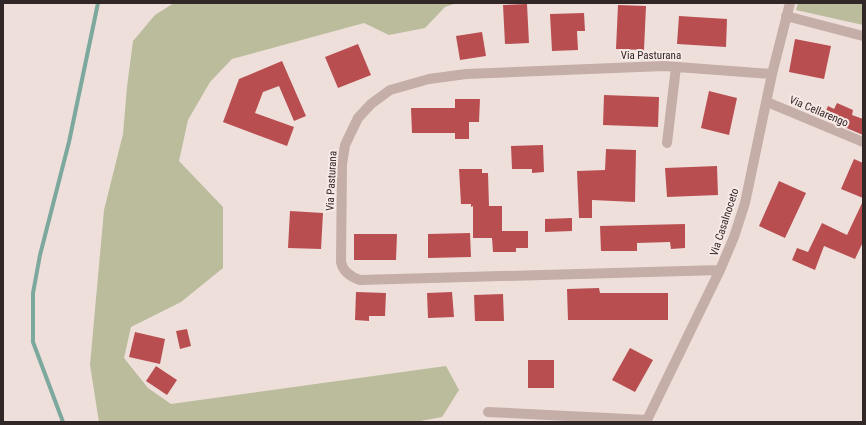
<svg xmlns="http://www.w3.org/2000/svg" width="866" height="425" viewBox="0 0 866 425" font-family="'Roboto Condensed',sans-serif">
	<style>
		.green { fill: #babc9c }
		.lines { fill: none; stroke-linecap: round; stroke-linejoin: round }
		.stream { stroke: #7ca89e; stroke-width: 4 }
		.building { fill: #b94e51 }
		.minor { stroke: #c5ada8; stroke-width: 10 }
		.labels { text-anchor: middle; stroke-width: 4; stroke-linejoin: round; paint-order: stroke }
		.street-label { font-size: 11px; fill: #322727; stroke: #f7eae6 }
	</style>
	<rect width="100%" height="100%" fill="#eedfda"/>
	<path class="green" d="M 174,3 L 457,3 L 445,7 L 425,28 L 389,35 L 364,23 L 232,59 L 210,82 L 188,120 L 179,161 L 223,207 L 223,268 L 181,302 L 131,327 L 124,358 L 148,388 L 171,404 L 446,366 L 459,390 L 442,417 L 415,422 L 99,422 L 90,365 L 104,210 L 123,134 L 127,87 L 133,41 L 155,15 Z
		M 798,3 L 863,3 L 863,25 L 796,10 Z"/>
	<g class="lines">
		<path class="stream" d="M 63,422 L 33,342 L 33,293 L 40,255 L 69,142 L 98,3"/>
	</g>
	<path class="building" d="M 527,4 L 529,43 L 505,44 L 503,5 Z
		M 618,5 L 646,6 L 644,50 L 616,49 Z
		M 584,13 L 585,31 L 577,31 L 578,50 L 552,51 L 550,14 Z
		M 679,16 L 727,19 L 726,47 L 677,44 Z
		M 482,32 L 486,56 L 460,60 L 456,36 Z
		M 795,39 L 831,46 L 824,79 L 789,72 Z
		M 358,44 L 371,75 L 338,88 L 325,57 Z
		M 282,61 L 306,116 L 294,121 L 279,86 L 263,92 L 255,113 L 294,127 L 287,146 L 223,122 L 239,79 Z
		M 709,91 L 737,98 L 729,135 L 701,128 Z
		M 604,95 L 659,97 L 658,127 L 603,125 Z
		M 455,99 L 480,99 L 479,122 L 469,122 L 469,139 L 455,139 L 455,133 L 412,133 L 411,108 L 455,108 Z
		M 837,103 L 853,110 L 852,115 L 863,119 L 863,135 L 823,118 L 828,106 L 834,109 Z
		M 543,145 L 544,172 L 532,173 L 532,169 L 512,169 L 511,146 Z
		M 606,149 L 636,150 L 635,202 L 592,200 L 592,218 L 579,218 L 577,171 L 605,170 Z
		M 854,159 L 863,163 L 863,198 L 841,189 Z
		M 717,166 L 718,195 L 667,197 L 665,168 Z
		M 459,169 L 482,169 L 482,173 L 488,173 L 489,206 L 502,206 L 502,231 L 528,231 L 528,248 L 516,248 L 516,252 L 493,252 L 492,238 L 473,238 L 473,206 L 471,207 L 471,204 L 461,204 Z
		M 779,181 L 806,193 L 785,238 L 759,226 Z
		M 863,201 L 863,242 L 855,259 L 824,246 L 815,270 L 792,260 L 797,248 L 808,252 L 822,223 L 847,235 Z
		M 290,211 L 323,213 L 321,249 L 288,248 Z
		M 572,218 L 572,231 L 545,232 L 545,219 Z
		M 685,224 L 685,248 L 671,249 L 670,242 L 637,243 L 637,251 L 601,251 L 600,226 Z
		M 470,233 L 471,257 L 428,258 L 428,234 Z
		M 354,234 L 397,234 L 396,260 L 354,260 Z
		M 599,288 L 600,293 L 668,293 L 668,320 L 568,320 L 567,289 Z
		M 356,292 L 386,293 L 385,316 L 369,316 L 369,321 L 355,320 Z
		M 452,292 L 454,317 L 428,318 L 427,293 Z
		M 503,294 L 504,321 L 475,321 L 474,295 Z
		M 187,329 L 191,346 L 180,349 L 176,331 Z
		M 135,332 L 165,339 L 160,364 L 129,357 Z
		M 630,348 L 653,360 L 635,392 L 612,380 Z
		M 528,360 L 554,360 L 554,388 L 528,388 Z
		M 156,366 L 177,380 L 167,395 L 146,381 Z"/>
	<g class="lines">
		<path class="minor" d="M 786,16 L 863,36
			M 767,102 L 863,142
			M 667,143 L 676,67
			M 720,270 L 360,280 C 351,277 343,272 341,262 L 342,164 L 345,145 L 358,118 L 371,104 L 390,90 L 429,79 L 466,74 L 664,66 L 772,74
			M 488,412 L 647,420
			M 646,422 L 720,270 L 734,237 L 745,203 L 772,74 L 790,3"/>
	</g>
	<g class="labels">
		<g class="street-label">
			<text x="651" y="59">Via Pasturana</text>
			<text transform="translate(819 111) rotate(23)" y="4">Via Cellarengo</text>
			<text transform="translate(331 181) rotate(-87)" y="4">Via Pasturana</text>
			<text transform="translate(724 222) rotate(-72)" y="4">Via Casalnoceto</text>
		</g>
	</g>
	<rect width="866" height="425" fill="none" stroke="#322727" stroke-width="8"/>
</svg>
